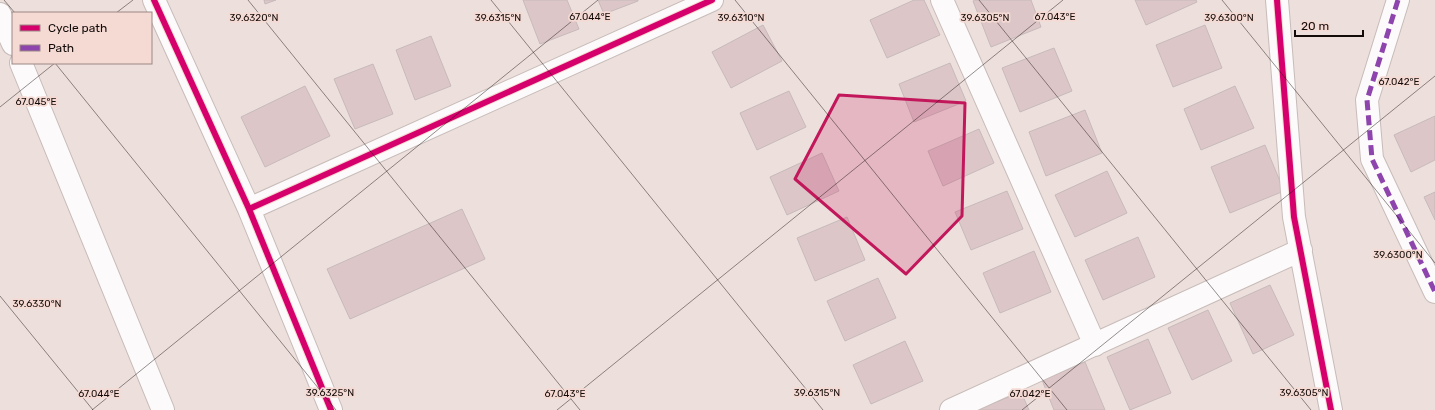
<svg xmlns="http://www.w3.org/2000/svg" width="1435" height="410" viewBox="0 0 1435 410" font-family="Rubik,sans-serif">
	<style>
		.building { fill: #ddc6c8; stroke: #c6baba }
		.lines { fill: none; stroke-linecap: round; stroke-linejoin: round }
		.minor-casing { stroke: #c7bcb9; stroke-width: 24 }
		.minor { stroke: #fcfafa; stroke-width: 22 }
		.quiet { stroke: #8e44ad; stroke-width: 5; stroke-dasharray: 10 5; stroke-linecap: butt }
		.cycleway-casing { stroke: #f5dad4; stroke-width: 8 }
		.cycleway { stroke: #d6006c; stroke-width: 6 }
		.marked { fill: #c2185b; fill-opacity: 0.2; stroke: #c2185b; stroke-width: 3; stroke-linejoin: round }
		.ticks { fill: none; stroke: #130b09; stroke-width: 1; stroke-opacity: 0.45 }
		.ticks-label { font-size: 10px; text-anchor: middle; fill: #130b09; stroke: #f5dad4; stroke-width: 3.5; stroke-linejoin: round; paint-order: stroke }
	</style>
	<rect width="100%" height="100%" fill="#eddfdc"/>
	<path class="building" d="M 264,0 L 276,0 L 265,4 Z
		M 523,0 L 567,0 L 579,29 L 540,44 Z
		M 598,0 L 638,0 L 638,1 L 604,14 Z
		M 914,0 L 924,0 L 940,35 L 887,58 L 870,20 Z
		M 975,0 L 1031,0 L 1041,27 L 991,47 L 973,1 Z
		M 1135,0 L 1196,0 L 1197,2 L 1146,25 Z
		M 763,25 L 782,61 L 731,88 L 712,52 Z
		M 1205,25 L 1222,68 L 1173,87 L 1156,45 Z
		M 431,36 L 451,86 L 415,100 L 396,50 Z
		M 1054,48 L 1072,91 L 1020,112 L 1002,68 Z
		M 950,63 L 966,101 L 914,122 L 899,84 Z
		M 373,64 L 393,114 L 355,129 L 334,79 Z
		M 305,86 L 330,136 L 265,167 L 241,117 Z
		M 1235,86 L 1254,128 L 1201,150 L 1184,109 Z
		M 789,91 L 806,127 L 757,150 L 740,113 Z
		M 1085,110 L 1102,153 L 1046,176 L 1029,132 Z
		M 1435,116 L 1435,160 L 1411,172 L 1394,135 Z
		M 979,129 L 994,163 L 943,186 L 928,151 Z
		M 1265,145 L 1284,191 L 1230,213 L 1211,167 Z
		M 822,153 L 839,191 L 787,215 L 770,177 Z
		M 1107,171 L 1127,213 L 1075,237 L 1055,195 Z
		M 1007,191 L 1023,229 L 971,250 L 955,212 Z
		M 1435,192 L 1435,220 L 1424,197 Z
		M 462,209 L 485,259 L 350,319 L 327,269 Z
		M 847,217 L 865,260 L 815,281 L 797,238 Z
		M 1138,237 L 1155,277 L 1103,300 L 1085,260 Z
		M 1034,251 L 1051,292 L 1000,313 L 983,273 Z
		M 878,278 L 896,318 L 845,341 L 827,301 Z
		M 1270,285 L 1294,335 L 1253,354 L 1230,303 Z
		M 1208,310 L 1232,361 L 1192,380 L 1168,328 Z
		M 1148,339 L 1171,393 L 1130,410 L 1107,357 Z
		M 905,341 L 923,381 L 871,404 L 853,365 Z
		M 1085,362 L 1105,410 L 1054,410 L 1042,380 Z
		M 1021,392 L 1029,410 L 979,410 L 979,409 Z"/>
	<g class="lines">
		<g class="minor-casing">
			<path id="minor" d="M 154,0 L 249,209 L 331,410
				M 942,0 L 1095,345
				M 1277,0 L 1294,217 L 1331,410
				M 1398,0 L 1367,100 L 1372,159 L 1435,292
				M 0,14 L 13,44
				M 21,63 L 163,410
				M 249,209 L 712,0
				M 951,410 L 1301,250"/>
		</g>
		<use href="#minor" class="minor"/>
		<path class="quiet" d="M 1398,0 L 1367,100 L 1372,159 L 1435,292"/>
		<g class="cycleway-casing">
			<path id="cycleway" d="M 154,0 L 249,209 L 331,410
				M 1277,0 L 1294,217 L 1331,410
				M 249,209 L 712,0"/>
		</g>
		<use href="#cycleway" class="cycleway"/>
	</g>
	<path class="marked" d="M 839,95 L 965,103 L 962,216 L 906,274 L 795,179 Z"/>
	<path class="ticks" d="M 4,0 L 15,13M 248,0 L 580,410M 491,0 L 823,410M 735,0 L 1067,410M 979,0 L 1311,410M 1222,0 L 1435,263M 116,13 L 133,0M 55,63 L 336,410M 0,107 L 55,63M 0,296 L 93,410M 92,410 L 598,0M 557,410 L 1063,0M 1022,410 L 1435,76"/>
	<g class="ticks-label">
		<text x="590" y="20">67.044°E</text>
		<text x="1055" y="20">67.043°E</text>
		<text x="254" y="21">39.6320°N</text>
		<text x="498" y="21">39.6315°N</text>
		<text x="741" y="21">39.6310°N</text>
		<text x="985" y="21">39.6305°N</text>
		<text x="1229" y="21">39.6300°N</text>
		<text x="1399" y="85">67.042°E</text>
		<text x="36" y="105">67.045°E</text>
		<text x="1398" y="258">39.6300°N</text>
		<text x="37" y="307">39.6330°N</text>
		<text x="330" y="396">39.6325°N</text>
		<text x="817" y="396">39.6315°N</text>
		<text x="1304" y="396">39.6305°N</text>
		<text x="99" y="397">67.044°E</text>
		<text x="565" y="397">67.043°E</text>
		<text x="1030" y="397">67.042°E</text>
	</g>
	<rect x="12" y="12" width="140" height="52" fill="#f5dad4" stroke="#9b8783"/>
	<rect x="20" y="25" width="20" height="6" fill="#d6006c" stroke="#9b8783"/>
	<text x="48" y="32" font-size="12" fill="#130b09">Cycle path</text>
	<rect x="20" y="45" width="20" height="6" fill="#8e44ad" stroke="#9b8783"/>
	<text x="48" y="52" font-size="12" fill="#130b09">Path</text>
	<path d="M1295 30v6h68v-6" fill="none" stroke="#130b09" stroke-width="2"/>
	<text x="1301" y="30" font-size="12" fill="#130b09" stroke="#f5dad4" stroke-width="3" paint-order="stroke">20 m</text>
</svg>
